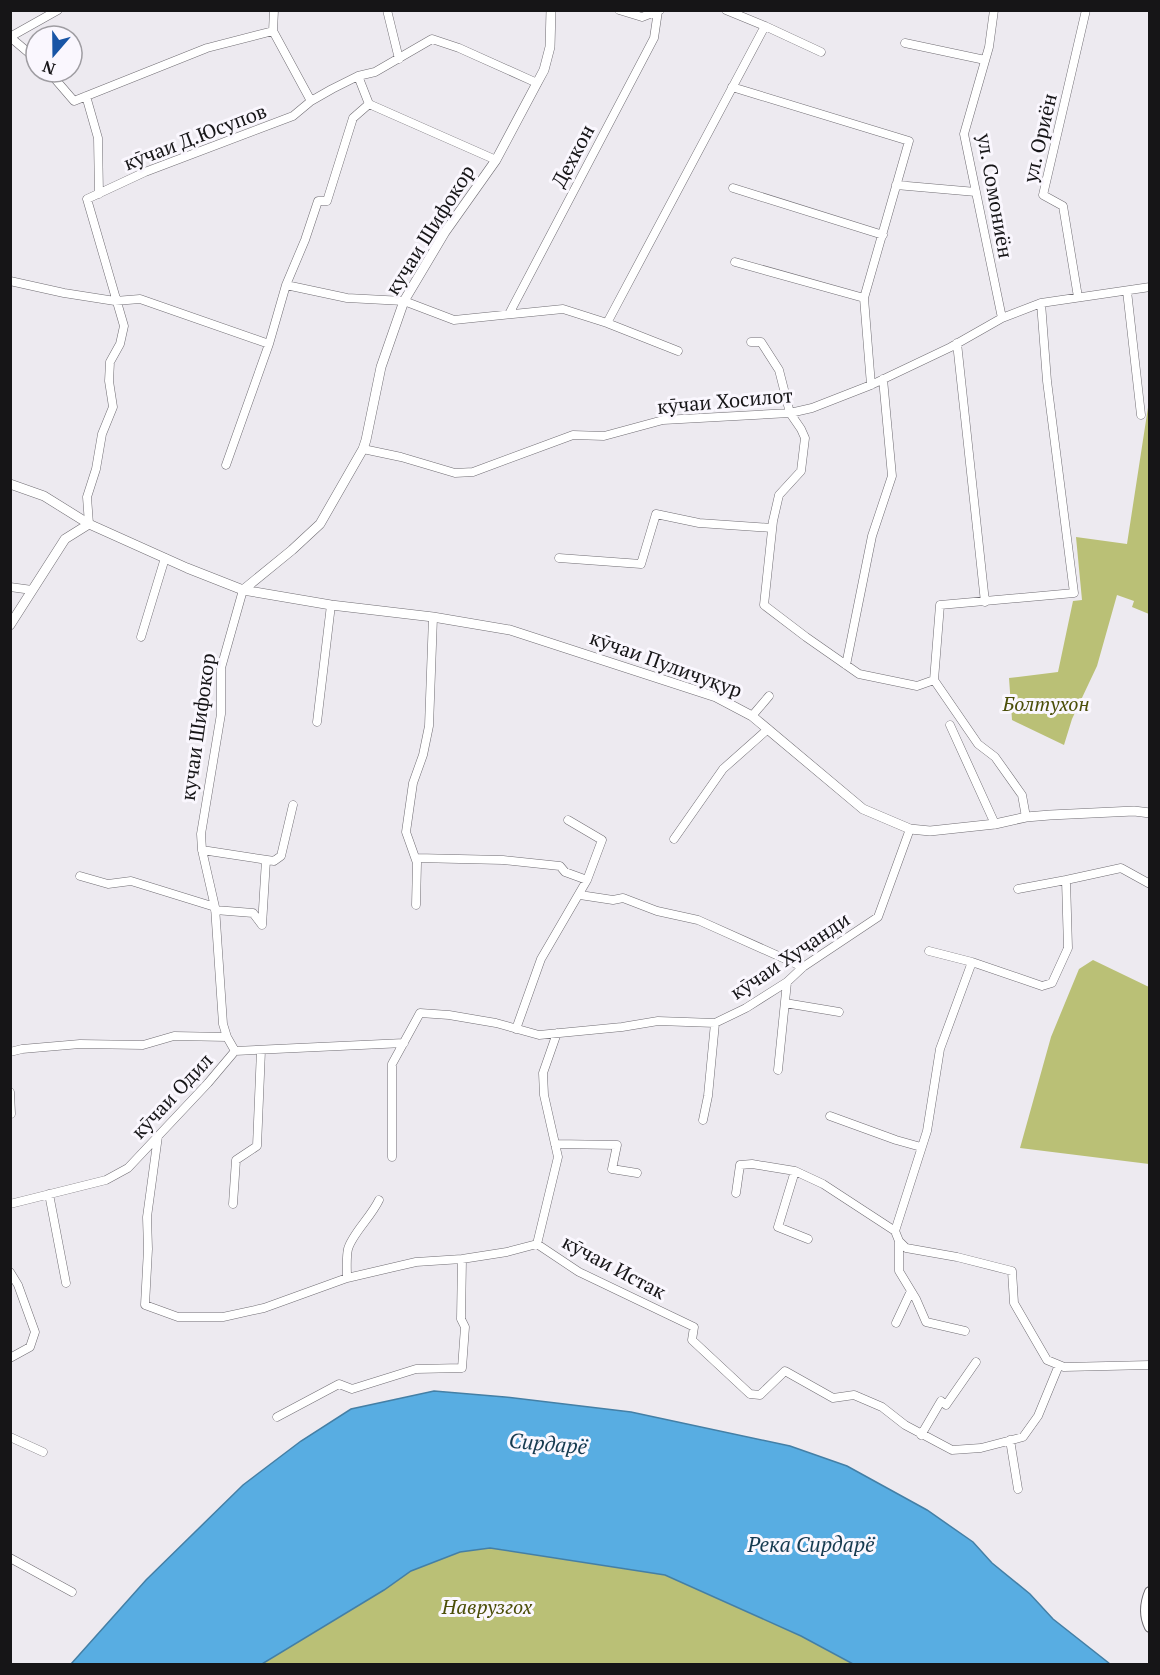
<svg xmlns="http://www.w3.org/2000/svg" width="1160" height="1675" viewBox="0 0 1160 1675" font-family="'PT Serif',serif">
	<style>
		.green { fill: #bac076 }
		.water { fill: #58ade2; stroke: #447fa5; stroke-width: 1.5 }
		.lines { fill: none; stroke-linecap: round; stroke-linejoin: round }
		.minor-casing { stroke: #706d73; stroke-width: 9 }
		.tertiary-casing { stroke: #706d73; stroke-width: 10 }
		.secondary-casing { stroke: #706d73; stroke-width: 12 }
		.minor { stroke: #fff; stroke-width: 8 }
		.tertiary { stroke: #fff; stroke-width: 9 }
		.secondary { stroke: #fff; stroke-width: 10 }
		.labels { text-anchor: middle; stroke-width: 6; stroke-linejoin: round; paint-order: stroke }
		.street-label { font-size: 20px; fill: #161517; stroke: #faf7fe }
		.park-label { font-size: 20px; font-style: italic; fill: #4b4e08; stroke: #faf7fe }
		.water-label { font-size: 21px; font-style: italic; fill: #153a50; stroke: #faf7fe }
	</style>
	<rect width="100%" height="100%" fill="#edeaf0"/>
	<path class="green" d="M 1149,401 L 1149,614 L 1132,607 L 1134,601 L 1117,595 L 1097,666 L 1072,719 L 1064,745 L 1012,720 L 1009,678 L 1058,672 L 1073,601 L 1082,600 L 1076,537 L 1127,544 Z
		M 1093,960 L 1149,987 L 1149,1164 L 1020,1148 L 1051,1037 L 1079,969 Z
		M 490,1548 L 665,1575 L 801,1636 L 853,1664 L 262,1664 L 384,1590 L 411,1571 L 460,1552 Z"/>
	<path class="water" d="M 434,1391 L 505,1397 L 631,1412 L 790,1446 L 847,1466 L 927,1510 L 973,1542 L 992,1563 L 1030,1594 L 1053,1619 L 1110,1664 L 853,1664 L 801,1636 L 665,1575 L 490,1548 L 460,1552 L 411,1571 L 384,1590 L 262,1664 L 71,1664 L 146,1580 L 243,1485 L 301,1441 L 351,1409 Z"/>
	<g class="lines">
		<g class="minor-casing">
			<path id="minor" d="M 274,10 L 273,31 L 311,101
				M 387,10 L 399,59
				M 619,10 L 642,17 L 660,10
				M 726,10 L 765,26 L 821,52
				M 994,10 L 989,47 L 964,134 L 1002,318
				M 10,37 L 58,10
				M 10,37 L 36,59
				M 905,43 L 985,60
				M 49,72 L 74,101 L 207,48 L 273,31
				M 358,76 L 369,104
				M 732,87 L 909,141 L 864,298 L 871,385
				M 86,96 L 98,138 L 99,194
				M 896,185 L 976,192
				M 733,188 L 883,235
				M 735,262 L 864,298
				M 10,281 L 64,293 L 115,301 L 140,299 L 269,344
				M 286,285 L 347,298 L 404,301 L 454,320 L 563,309 L 607,323 L 678,351
				M 1127,291 L 1141,415
				M 1078,297 L 1063,206 L 1043,195 L 1086,10
				M 509,314 L 654,38 L 658,11
				M 607,323 L 765,26
				M 751,342 L 761,342 L 779,370 L 790,413 L 801,429 L 805,438 L 801,471 L 779,495 L 773,521 L 764,605 L 806,637 L 859,674 L 917,686 L 934,680
				M 957,343 L 985,602
				M 363,449 L 401,457 L 455,473 L 473,472 L 573,435 L 604,436 L 663,420 L 790,413 L 812,408 L 871,385 L 951,347 L 1002,318 L 1041,303 L 1150,287
				M 226,465 L 269,344 L 286,285 L 305,240 L 318,201 L 327,201 L 353,118 L 369,104 L 496,160
				M 89,524 L 87,497 L 96,469 L 102,434 L 113,407 L 109,381 L 110,362 L 120,344 L 124,326 L 87,199 L 145,172 L 293,116 L 311,101 L 332,89 L 358,76 L 375,72 L 432,39 L 459,48 L 537,83
				M 559,558 L 641,564 L 656,514 L 699,523 L 772,528
				M 10,587 L 32,590
				M 141,637 L 165,558
				M 846,665 L 872,536 L 892,476 L 883,379
				M 752,716 L 769,696
				M 317,722 L 331,605
				M 950,725 L 995,824
				M 1026,817 L 1022,795 L 995,757 L 978,744 L 934,680 L 940,605 L 1074,593 L 1047,381 L 1041,303
				M 674,839 L 723,769 L 768,729
				M 202,850 L 274,861 L 281,856 L 293,805
				M 416,858 L 503,860 L 560,866 L 565,872 L 587,880
				M 80,876 L 108,884 L 131,881 L 215,907
				M 1018,889 L 1066,880
				M 580,895 L 613,900 L 623,898 L 657,911 L 698,920 L 803,967
				M 416,905 L 417,863 L 406,832 L 413,783 L 423,755 L 429,726 L 433,617
				M 215,910 L 253,913 L 262,925
				M 262,925 L 266,860
				M 929,951 L 972,962 L 1042,986 L 1052,983 L 1068,948 L 1066,880 L 1121,868 L 1150,884
				M 785,1003 L 839,1012
				M 516,1029 L 541,959 L 587,880 L 602,840 L 568,820
				M 235,1051 L 404,1043
				M 10,1052 L 22,1049 L 80,1044 L 143,1045 L 174,1036 L 227,1037
				M 778,1070 L 787,982
				M 10,1092 L 11,1114
				M 830,1116 L 896,1140 L 921,1147
				M 703,1120 L 708,1096 L 715,1023
				M 158,1136 L 147,1217 L 148,1249 L 145,1305 L 178,1317 L 223,1317 L 264,1308 L 347,1278 L 416,1262 L 462,1259 L 507,1252 L 537,1244 L 579,1272 L 694,1327 L 692,1340 L 750,1394 L 760,1395 L 785,1371 L 833,1398 L 854,1395 L 882,1407 L 905,1425 L 952,1450 L 981,1448 L 1023,1437 L 1038,1416 L 1059,1365
				M 555,1144 L 617,1145 L 612,1169 L 637,1173
				M 392,1157 L 392,1064 L 420,1013 L 449,1015 L 496,1023 L 539,1035 L 622,1027 L 658,1021 L 715,1023 L 746,1008 L 787,982 L 803,967 L 878,917 L 910,829
				M 795,1171 L 778,1227 L 808,1239
				M 736,1193 L 740,1165 L 752,1164 L 795,1171 L 823,1184 L 895,1231 L 899,1241 L 906,1248 L 957,1257 L 1012,1271 L 1014,1303 L 1047,1360 L 1064,1367 L 1150,1365
				M 49,1194 L 66,1283
				M 10,1204 L 106,1180 L 128,1168 L 208,1083 L 235,1051 L 227,1037 L 223,1024 L 215,907 L 202,850 L 201,834 L 221,714 L 221,668 L 243,590
				M 233,1204 L 236,1160 L 257,1146 L 261,1050
				M 895,1231 L 927,1131 L 940,1049 L 972,962
				M 899,1241 L 899,1271 L 916,1299 L 926,1322 L 965,1331
				M 537,1244 L 558,1157 L 544,1095 L 543,1073 L 557,1033
				M 10,1272 L 18,1285 L 35,1332 L 30,1347 L 10,1358
				M 347,1278 C 347,1269 346,1258 348,1249 C 352,1234 371,1217 379,1200
				M 896,1323 L 911,1291
				M 277,1417 L 339,1384 L 352,1389 L 416,1369 L 462,1368 L 465,1327 L 461,1319 L 462,1259
				M 921,1435 L 941,1401 L 946,1405 L 976,1362
				M 10,1437 L 43,1452
				M 1010,1440 L 1018,1489
				M 10,1558 L 72,1592"/>
		</g>
		<g class="tertiary-casing">
			<path id="tertiary" d="M 10,484 L 44,496 L 89,524 L 187,568 L 243,590 L 331,605 L 433,617 L 510,630 L 716,697 L 752,716 L 863,809 L 910,829 L 930,831 L 995,824 L 1026,817 L 1050,815 L 1134,811 L 1150,813
				M 243,590 L 292,550 L 320,524 L 363,449 L 366,440 L 381,367 L 404,301 L 445,232 L 496,160 L 537,83 L 544,70 L 550,47 L 551,10
				M 10,625 L 65,539 L 89,524"/>
		</g>
		<g class="secondary-casing">
			<path id="secondary" d="M 1150,1592 C 1145,1604 1144,1615 1150,1627"/>
		</g>
		<use href="#minor" class="minor"/>
		<use href="#tertiary" class="tertiary"/>
		<use href="#secondary" class="secondary"/>
	</g>
	<g class="labels">
		<g class="street-label">
			<text transform="translate(195 137) rotate(-21)" y="7">кӯчаи Д.Юсупов</text>
			<text transform="translate(1040 138) rotate(-77)" y="7">ул. Ориён</text>
			<text transform="translate(573 156) rotate(-62)" y="7">Дехкон</text>
			<text transform="translate(995 196) rotate(80)" y="7">ул. Сомониён</text>
			<text transform="translate(430 230) rotate(-58)" y="7">кучаи Шифокор</text>
			<text transform="translate(725 401) rotate(-5)" y="7">кӯчаи Хосилот</text>
			<text transform="translate(666 664) rotate(20)" y="7">кӯчаи Пуличуқур</text>
			<text transform="translate(198 727) rotate(-82)" y="7">кучаи Шифокор</text>
			<text transform="translate(790 956) rotate(-34)" y="7">кӯчаи Хуҷанди</text>
			<text transform="translate(172 1096) rotate(-47)" y="7">кӯчаи Одил</text>
			<text transform="translate(614 1267) rotate(28)" y="7">кӯчаи Истак</text>
		</g>
		<g class="park-label">
			<text x="1046" y="711">Болтухон</text>
			<text x="487" y="1614">Наврузгох</text>
		</g>
		<g class="water-label">
			<text transform="translate(548 1444) rotate(5)" y="7">Сирдарё</text>
			<text x="811" y="1552">Река Сирдарё</text>
		</g>
	</g>
	<rect width="1160" height="1675" fill="none" stroke="#161517" stroke-width="24"/>
	<g transform="translate(54 54) rotate(200)"><circle r="28" fill="#faf7fe" stroke="#9f9da2" stroke-width="1.5"/>
	<path d="M0-4.5L10 22L0 15L-10 22Z" fill="#1855a6"/>
	<text y="-9" font-size="16" font-weight="bold" text-anchor="middle" fill="#161517">N</text>
	</g>
</svg>
